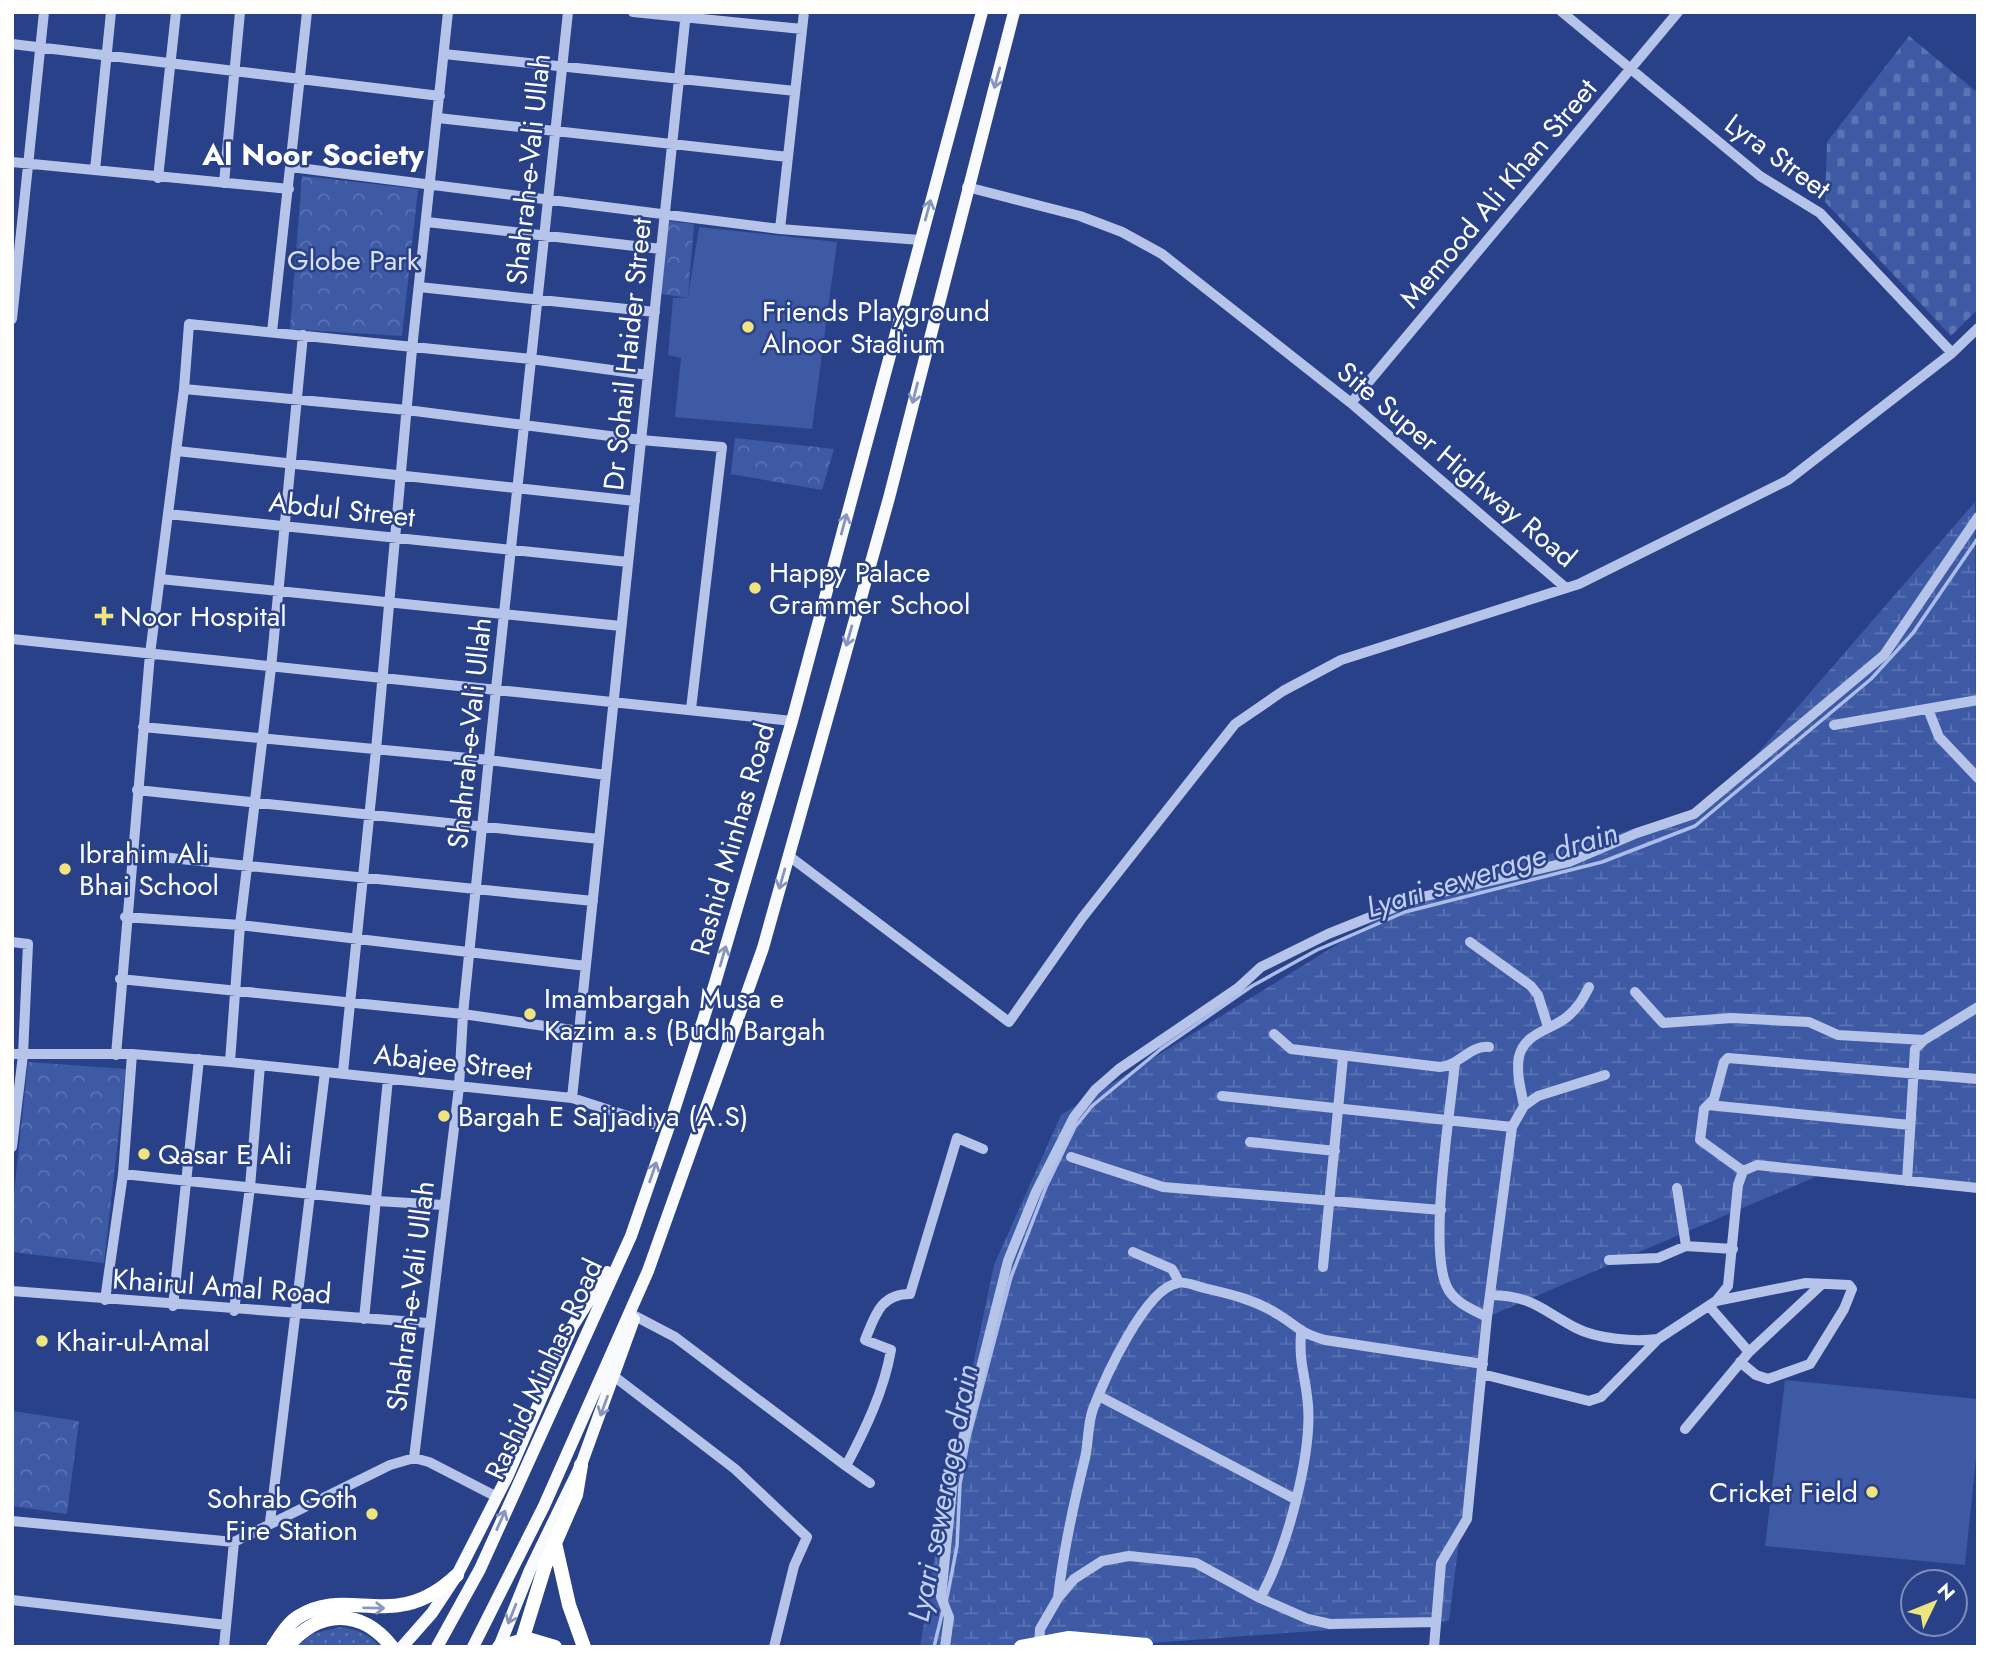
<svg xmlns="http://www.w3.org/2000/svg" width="1990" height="1659" viewBox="0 0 1990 1659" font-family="Jost,sans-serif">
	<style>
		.grass { fill: url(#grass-dots) }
		.forest { fill: url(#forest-crowns) }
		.wetland { fill: url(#wetland-marsh) }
		.cemetery { fill: url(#cemetery-stones) }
		.pitch { fill: #3e5aa5 }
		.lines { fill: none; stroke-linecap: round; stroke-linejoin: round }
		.stream { stroke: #acbde9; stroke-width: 3.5 }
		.minor { stroke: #b7c4e9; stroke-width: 10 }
		.major { stroke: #f9fafe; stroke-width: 12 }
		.highway { stroke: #fff; stroke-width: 14 }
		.highway-bridge { stroke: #fff; stroke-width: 14 }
		.oneway { stroke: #8794be }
		.oneway2 { stroke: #8996be }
		.poi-dot { fill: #f0e47e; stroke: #294189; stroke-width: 2.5 }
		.labels { text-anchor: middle; stroke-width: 5; stroke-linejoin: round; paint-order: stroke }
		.street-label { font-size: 28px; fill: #fff; stroke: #294189 }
		.park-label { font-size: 28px; fill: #dbe2f7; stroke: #294189 }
		.poi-label { font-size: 28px; fill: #fff; stroke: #294189; text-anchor: start }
		.neighbourhood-label { font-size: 30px; font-weight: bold; fill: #fff; stroke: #294189 }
		.water-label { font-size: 30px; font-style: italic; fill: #c3cff0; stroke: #294189 }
	</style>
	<defs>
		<pattern id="grass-dots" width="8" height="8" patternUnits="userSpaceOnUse" patternTransform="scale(1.75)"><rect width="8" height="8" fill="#3e5aa5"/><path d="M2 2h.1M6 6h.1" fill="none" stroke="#5b73b2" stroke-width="1.8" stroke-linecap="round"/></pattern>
		<pattern id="forest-crowns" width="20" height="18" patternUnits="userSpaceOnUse" patternTransform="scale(1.75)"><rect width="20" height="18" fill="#3e5aa5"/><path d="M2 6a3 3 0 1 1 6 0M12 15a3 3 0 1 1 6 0" fill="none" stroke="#5b73b2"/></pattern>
		<pattern id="wetland-marsh" width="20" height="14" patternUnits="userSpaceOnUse" patternTransform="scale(1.75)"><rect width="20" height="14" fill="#3e5aa5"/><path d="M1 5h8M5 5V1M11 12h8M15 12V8" fill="none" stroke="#5b73b2"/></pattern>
		<pattern id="cemetery-stones" width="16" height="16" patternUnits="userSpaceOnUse" patternTransform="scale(1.75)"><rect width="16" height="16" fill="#3e5aa5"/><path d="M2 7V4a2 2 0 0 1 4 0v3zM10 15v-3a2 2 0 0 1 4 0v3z" fill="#5b73b2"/></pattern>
	</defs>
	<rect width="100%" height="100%" fill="#294189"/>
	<path class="grass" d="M 340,1627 C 356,1629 370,1634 380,1647 L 296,1647 L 312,1634 Z"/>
	<path class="forest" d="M 302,176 L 418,189 L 402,336 L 290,329 Z
		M 669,221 L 694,224 L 688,298 L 661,294 Z
		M 735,438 L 834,449 L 822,490 L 731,474 Z
		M 28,1062 L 126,1069 L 104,1263 L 12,1252 L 12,1213 Z
		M 12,1411 L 79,1421 L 67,1514 L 12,1506 Z"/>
	<path class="wetland" d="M 1975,502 L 1978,1188 L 1827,1172 L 1487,1317 L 1449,1621 L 1098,1647 L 920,1647 L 942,1512 L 994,1265 L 1061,1115 L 1422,892 L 1713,805 Z"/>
	<path class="cemetery" d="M 1909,36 L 1978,93 L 1978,309 L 1951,336 L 1825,202 L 1827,142 Z"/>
	<path class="pitch" d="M 699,227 L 837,242 L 812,429 L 675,417 L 681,358 L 668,355 L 673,298 L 688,298 Z
		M 1785,1380 L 1978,1399 L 1978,1439 L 1965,1565 L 1765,1546 Z"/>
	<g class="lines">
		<path class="stream" d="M 946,1603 L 957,1546 L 960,1484 L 969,1437 L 1011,1277 L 1046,1187 L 1075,1127 L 1092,1106 L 1161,1049 L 1252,986 L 1317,950 L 1405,912 L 1602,862 L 1695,826 L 1871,679 L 1913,633 L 1978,538
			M 934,1647 L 943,1610"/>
		<path class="minor" d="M 633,12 L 802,29
			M 1562,12 L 1760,176 L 1820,213 L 1952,353
			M 12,44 L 440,96
			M 444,54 L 795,91
			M 438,118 L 788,157
			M 12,162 L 289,189
			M 291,167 L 780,229 L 920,240
			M 95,170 L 111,12
			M 158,178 L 176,12
			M 224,183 L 240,12
			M 967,187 L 1080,216 L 1122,232 L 1162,254 L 1351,403 L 1566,588
			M 427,222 L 661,249
			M 780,229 L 804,12
			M 419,287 L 655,312
			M 12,319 L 44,12
			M 272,332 L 307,12
			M 184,389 L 407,410 L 641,440 L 722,447 L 691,709
			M 1351,403 L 1678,12
			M 177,451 L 635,501
			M 168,514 L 628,562
			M 160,579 L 621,626
			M 12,639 L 792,721
			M 1928,709 L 1939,737 L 1978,778
			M 1834,725 L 1978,700
			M 143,727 L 489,760 L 606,775
			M 137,790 L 599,839
			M 131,854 L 593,901
			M 789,856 L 1009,1022 L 1082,918 L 1235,724 L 1283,691 L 1341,660 L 1579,584 L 1788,480 L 1952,353 L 1978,328
			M 125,917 L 240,925 L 586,966
			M 12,942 L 28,944 L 23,1055 L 12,1147
			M 1470,942 L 1531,986 L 1538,995 L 1548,1027
			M 120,979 L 463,1014 L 579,1031
			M 1635,992 L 1663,1023 L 1732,1018 L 1809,1022 L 1838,1035 L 1924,1040
			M 1274,1034 L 1291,1049 L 1440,1067 C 1459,1066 1470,1045 1489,1047
			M 12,1054 L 132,1054 L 230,1062 L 572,1098 L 668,1129
			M 116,1055 L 150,654 L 184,389 L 189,324 L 531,359 L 648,375
			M 230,1062 L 240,925 L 271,668 L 303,335
			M 1455,1063 C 1450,1113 1429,1243 1446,1285 C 1453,1302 1471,1309 1487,1317
			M 343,1072 L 376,750 L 412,349 L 448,12
			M 1222,1096 L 1512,1127
			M 572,1098 L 686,12
			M 1708,1105 L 1910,1125
			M 1524,1106 C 1521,1090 1516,1073 1519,1057 C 1524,1033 1551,1030 1567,1017 C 1578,1008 1583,999 1589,987
			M 1250,1142 L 1335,1151
			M 1071,1157 L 1163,1187 L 1441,1210
			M 1743,1171 L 1700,1140 L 1704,1109 L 1714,1099 L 1724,1062 L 1728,1058 L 1978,1079
			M 123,1174 L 377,1201 L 443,1205
			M 1907,1181 L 1915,1049 L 1924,1040 L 1978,1007
			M 1677,1188 L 1686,1246
			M 1133,1252 L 1172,1269 L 1179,1282
			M 1609,1260 L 1658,1258 L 1686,1246 L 1733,1249
			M 1323,1267 L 1343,1057
			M 12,1291 L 428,1323
			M 1490,1295 C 1533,1296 1540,1309 1576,1328 C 1597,1339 1635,1342 1658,1339 L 1716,1301 L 1728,1286 L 1738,1185 L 1743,1171 L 1757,1165 L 1978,1188
			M 105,1300 L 123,1174 L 132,1054
			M 1716,1301 L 1806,1283 L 1849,1285 L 1852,1289 L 1844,1309 L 1810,1364 L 1768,1379 L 1756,1375 L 1740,1362
			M 173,1306 L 199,1059
			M 1709,1306 L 1749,1352
			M 234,1311 L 250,1187 L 260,1065
			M 635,1316 L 675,1337 L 846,1466 C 865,1430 884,1391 891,1350 L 865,1340 C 875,1316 880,1294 910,1294 L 957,1138 L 983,1149
			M 364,1319 L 388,1079
			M 1482,1374 L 1589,1401 L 1601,1397 L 1658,1339
			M 615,1377 L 735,1469 L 807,1537 L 794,1566 L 774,1647
			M 1099,1396 L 1295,1499
			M 1685,1429 L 1749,1352 L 1822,1284
			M 414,1458 L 459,1087 L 463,1014 L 496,689 L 568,12
			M 846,1466 L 870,1483
			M 12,1521 L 234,1542
			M 270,1522 L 325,1072
			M 1058,1598 C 1063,1551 1073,1507 1084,1462 C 1089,1445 1087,1425 1093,1409 C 1104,1380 1145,1288 1178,1283 C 1186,1281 1196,1286 1204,1288 C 1230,1294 1256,1300 1279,1315 C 1300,1328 1298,1332 1325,1340 L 1483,1364
			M 1260,1598 C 1286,1554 1315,1447 1307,1396 C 1304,1371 1299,1361 1301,1333
			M 12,1600 L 226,1625
			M 224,1647 L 234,1542 L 390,1465 L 414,1458 L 429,1462 L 497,1497
			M 945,1647 L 949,1617 L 941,1597 L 953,1479 L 1008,1261 L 1036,1192 L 1074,1117 L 1095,1090 L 1119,1069 L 1238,988 L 1261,967 L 1328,934 L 1418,898 L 1569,862 L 1637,833 L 1694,814 L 1884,655 L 1978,517
			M 1039,1647 L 1040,1629 L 1058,1598 L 1074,1579 L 1102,1561 L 1129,1556 L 1196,1563 L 1260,1598 L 1308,1619 L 1330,1624 L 1436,1622
			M 1434,1647 L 1441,1563 L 1467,1519 L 1487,1317 L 1512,1127 L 1524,1106 L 1538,1096 L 1605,1075"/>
		<path class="major" d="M 402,1647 L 432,1613 L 457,1575 L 507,1477 L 572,1327 L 607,1272
			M 437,1647 L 480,1569 L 631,1236 L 668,1129 L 715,983 L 792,721 L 982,12
			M 473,1647 L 544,1506 L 648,1271 L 763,948 L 889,498 L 1014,12
			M 499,1647 L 530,1570 L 581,1465 L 634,1319"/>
		<path class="highway" d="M 555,1543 L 569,1605 L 584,1647
			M 273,1647 C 280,1637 287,1624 298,1617 C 349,1584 394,1635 457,1575
			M 287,1647 C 319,1609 361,1608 392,1647
			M 520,1647 L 545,1566 L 576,1495 L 581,1465"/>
		<path class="highway-bridge" d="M 499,1647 L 528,1639 L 555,1647
			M 1021,1647 L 1069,1638 L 1146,1645"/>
	</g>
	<defs><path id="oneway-shaft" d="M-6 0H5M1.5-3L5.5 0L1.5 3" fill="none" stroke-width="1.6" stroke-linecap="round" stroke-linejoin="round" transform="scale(1.75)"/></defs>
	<g class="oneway">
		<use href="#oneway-shaft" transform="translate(997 78) rotate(105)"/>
		<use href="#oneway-shaft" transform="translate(928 210) rotate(-75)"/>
		<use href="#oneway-shaft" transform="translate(915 393) rotate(104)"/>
		<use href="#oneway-shaft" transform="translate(844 524) rotate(-75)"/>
		<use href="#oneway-shaft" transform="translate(849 636) rotate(106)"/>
		<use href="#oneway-shaft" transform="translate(782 879) rotate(106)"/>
		<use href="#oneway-shaft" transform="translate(723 956) rotate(-74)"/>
		<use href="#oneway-shaft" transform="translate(653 1172) rotate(-71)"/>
		<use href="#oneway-shaft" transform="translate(604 1406) rotate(110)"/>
		<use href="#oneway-shaft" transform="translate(501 1520) rotate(-66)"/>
		<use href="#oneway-shaft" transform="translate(512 1614) rotate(112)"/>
	</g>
	<use class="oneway2" href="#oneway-shaft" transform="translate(374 1608) rotate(1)"/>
	<g class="poi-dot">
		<circle cx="748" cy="327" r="7"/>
		<circle cx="755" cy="588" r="7"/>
		<path d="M100.5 605.5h7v7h7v7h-7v7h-7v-7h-7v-7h7z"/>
		<circle cx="65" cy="869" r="7"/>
		<circle cx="530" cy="1014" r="7"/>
		<circle cx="444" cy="1116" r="7"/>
		<circle cx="144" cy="1154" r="7"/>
		<circle cx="42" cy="1341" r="7"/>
		<circle cx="1872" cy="1492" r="7"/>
		<circle cx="372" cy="1514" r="7"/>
	</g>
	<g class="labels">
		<g class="street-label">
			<text transform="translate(1778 156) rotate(36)" y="10">Lyra Street</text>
			<text transform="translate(528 169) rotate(-84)" y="10">Shahrah-e-Vali Ullah</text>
			<text transform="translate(1498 193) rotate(-50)" y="10">Memood Ali Khan Street</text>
			<text transform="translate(627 354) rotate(-84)" y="10">Dr Sohail Haider Street</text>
			<text transform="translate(1457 464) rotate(40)" y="10">Site Super Highway Road</text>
			<text transform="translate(342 509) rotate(6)" y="10">Abdul Street</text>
			<text transform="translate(469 733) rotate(-84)" y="10">Shahrah-e-Vali Ullah</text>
			<text transform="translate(732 839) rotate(-74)" y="10">Rashid Minhas Road</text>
			<text transform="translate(453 1062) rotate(6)" y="10">Abajee Street</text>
			<text transform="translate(222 1286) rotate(4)" y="10">Khairul Amal Road</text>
			<text transform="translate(410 1296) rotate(-83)" y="10">Shahrah-e-Vali Ullah</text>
			<text transform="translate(543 1369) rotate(-65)" y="10">Rashid Minhas Road</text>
		</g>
		<g class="park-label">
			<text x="353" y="270">Globe Park</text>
		</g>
		<g class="poi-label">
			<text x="762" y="321">Friends Playground<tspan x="762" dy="32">Alnoor Stadium</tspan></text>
			<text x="769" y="582">Happy Palace<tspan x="769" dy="32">Grammer School</tspan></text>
			<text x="120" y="626">Noor Hospital</text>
			<text x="79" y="863">Ibrahim Ali<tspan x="79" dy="32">Bhai School</tspan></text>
			<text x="544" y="1008">Imambargah Musa e<tspan x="544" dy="32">Kazim a.s (Budh Bargah</tspan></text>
			<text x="458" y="1126">Bargah E Sajjadiya (A.S)</text>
			<text x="158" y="1164">Qasar E Ali</text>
			<text x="56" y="1351">Khair-ul-Amal</text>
			<text x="1858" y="1502" text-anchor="end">Cricket Field</text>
			<text x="358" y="1508" text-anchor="end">Sohrab Goth<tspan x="358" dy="32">Fire Station</tspan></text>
		</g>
		<g class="neighbourhood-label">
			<text x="313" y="165">Al Noor Society</text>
		</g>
		<g class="water-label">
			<text transform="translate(1492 870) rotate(-17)" y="10">Lyari sewerage drain</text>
			<text transform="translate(943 1493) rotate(-79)" y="10">Lyari sewerage drain</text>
		</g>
	</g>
	<rect width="1990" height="1659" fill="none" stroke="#ffffff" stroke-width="28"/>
	<g transform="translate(1934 1603) rotate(47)"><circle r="33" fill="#294189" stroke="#7f8db8" stroke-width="2"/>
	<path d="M0-5L12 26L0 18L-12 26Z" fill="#f0e47e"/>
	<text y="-10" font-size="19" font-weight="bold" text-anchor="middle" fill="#ffffff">N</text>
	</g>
</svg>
